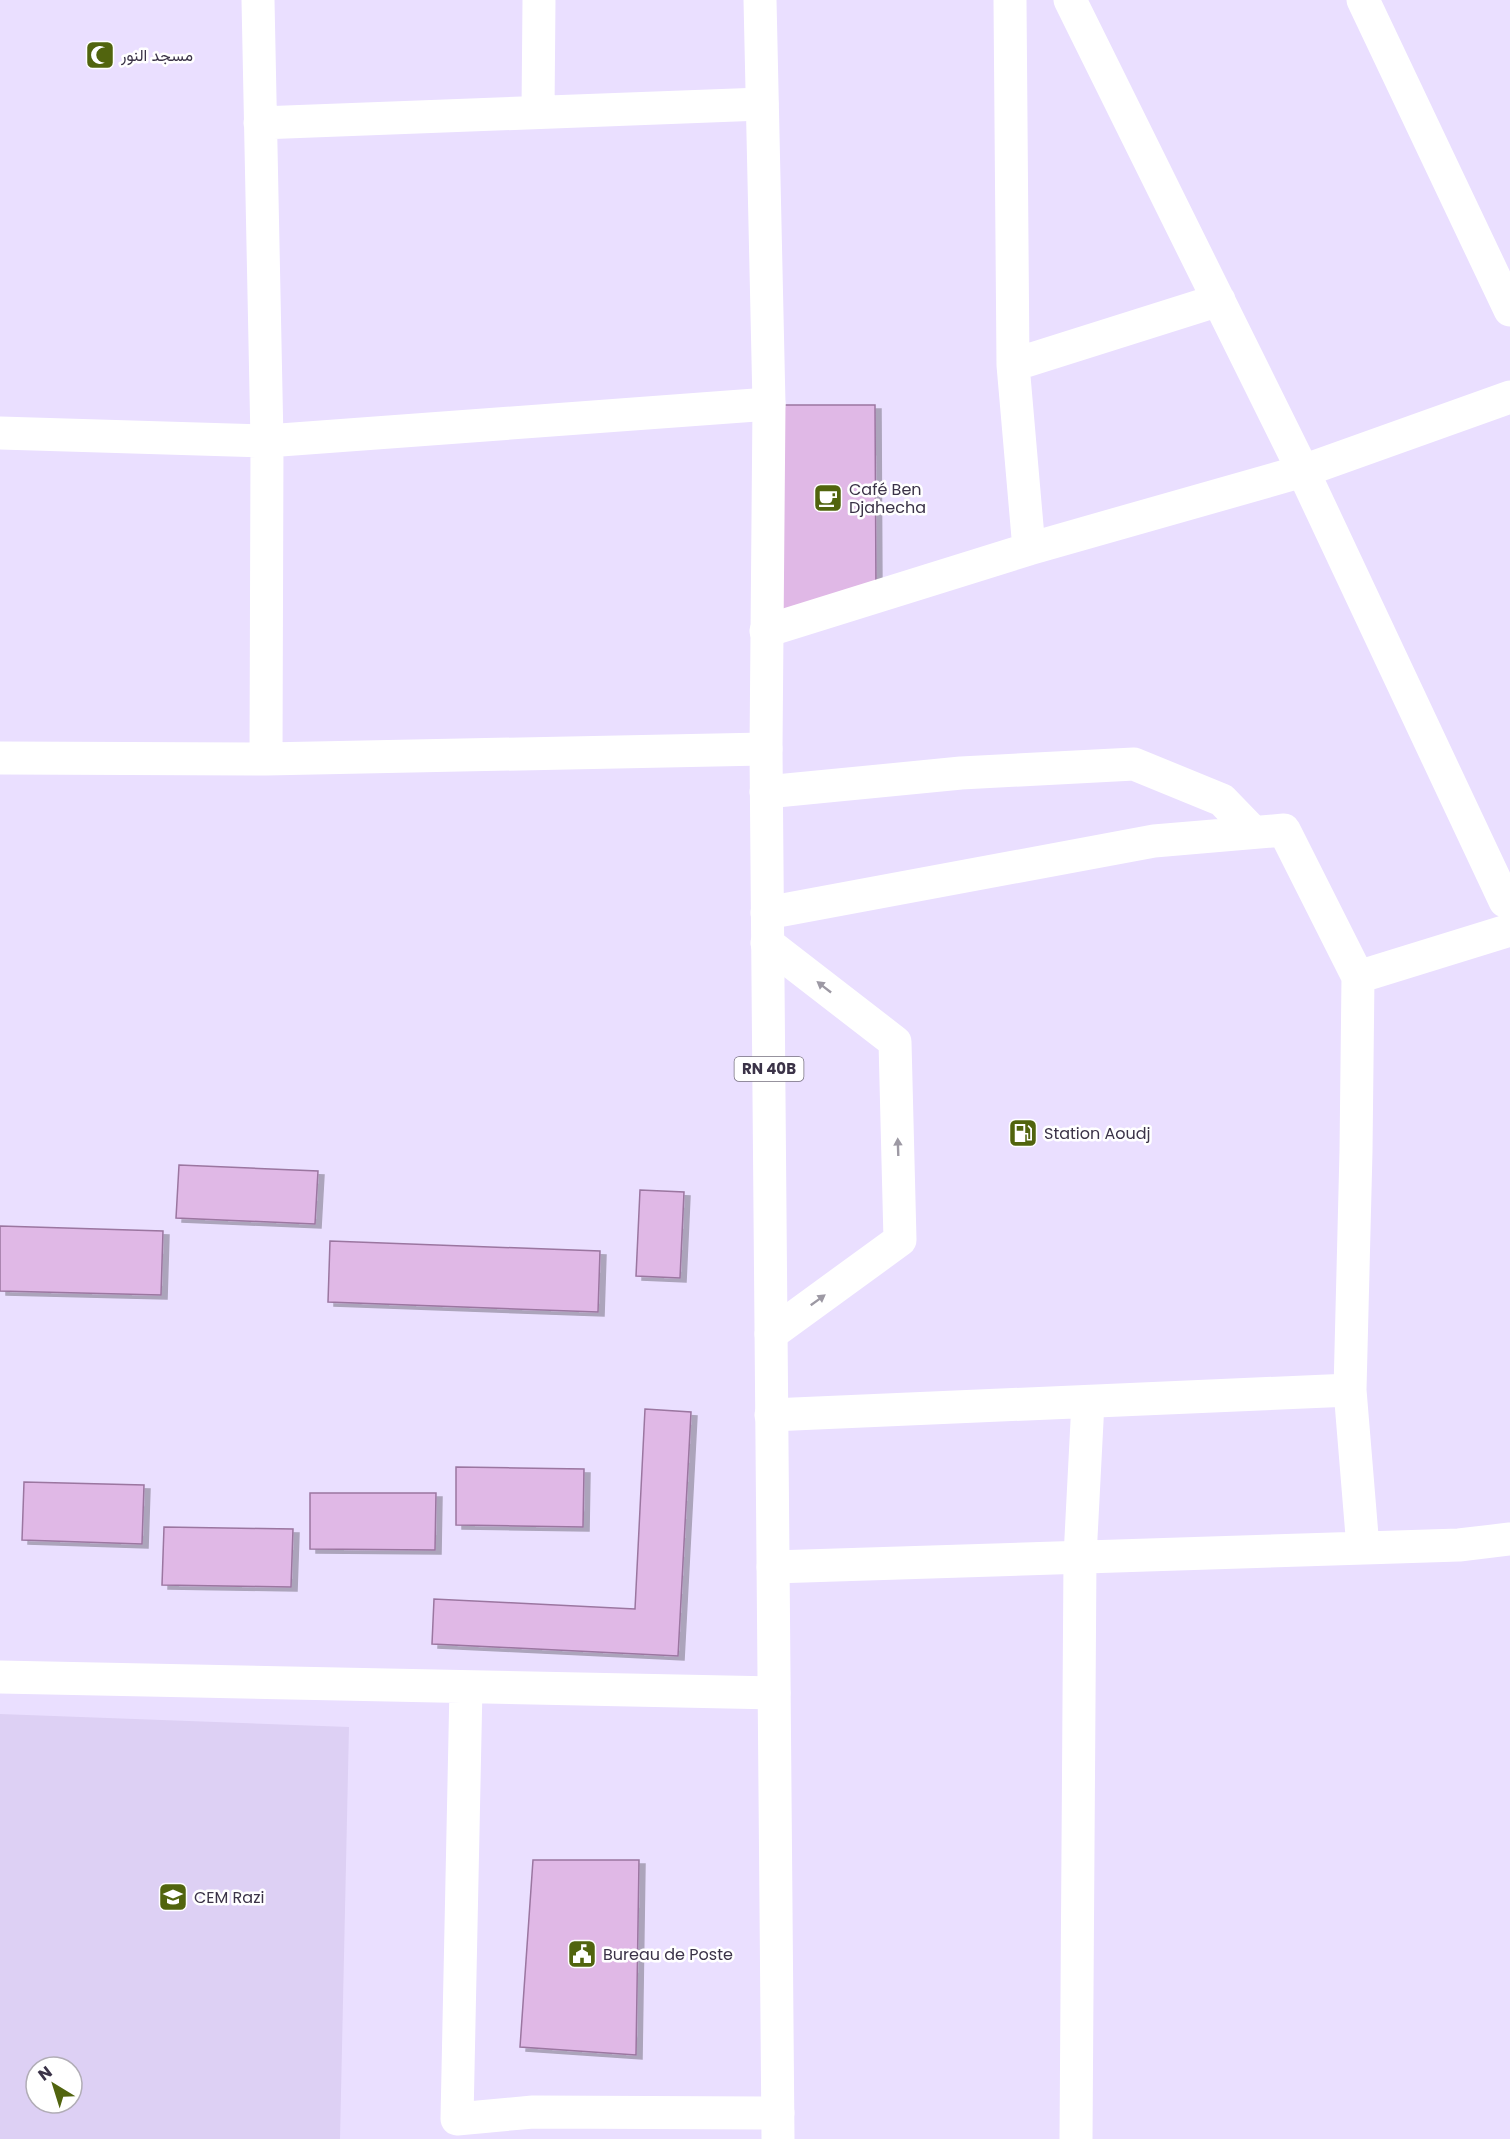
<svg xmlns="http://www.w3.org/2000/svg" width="1510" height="2139" viewBox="0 0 1510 2139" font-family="Poppins,Vazirmatn,sans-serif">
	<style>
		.built { fill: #ddd0f4; fill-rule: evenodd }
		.building { fill: #e0b8e6; stroke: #9b76a0; stroke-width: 1.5; filter: url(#shadow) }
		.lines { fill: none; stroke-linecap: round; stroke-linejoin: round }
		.minor { stroke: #fff; stroke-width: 33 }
		.major { stroke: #fff; stroke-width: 33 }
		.oneway { fill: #9d99a4 }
		.labels { text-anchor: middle; stroke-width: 5; stroke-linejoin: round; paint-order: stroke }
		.shield { fill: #fff; stroke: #76707f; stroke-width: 1.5 }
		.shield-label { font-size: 15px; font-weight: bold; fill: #3b3348 }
		.poi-label { font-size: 16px; fill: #3b3348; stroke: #fff; text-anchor: start }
	</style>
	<defs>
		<filter id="shadow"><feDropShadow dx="6" dy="4" stdDeviation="0" flood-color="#0004"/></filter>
	</defs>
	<rect width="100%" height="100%" fill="#eadfff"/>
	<path class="built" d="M 0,1714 L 349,1727 L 340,2139 L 0,2139 ZM 36,2067 L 72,2067 L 72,2103 L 36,2103 Z"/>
	<path class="building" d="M 783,405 L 875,405 L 876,590 L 780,617 Z
		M 179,1165 L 318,1171 L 315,1224 L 176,1218 Z
		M 640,1190 L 684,1192 L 680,1278 L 636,1276 Z
		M 0,1226 L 163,1231 L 161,1295 L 0,1291 Z
		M 330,1241 L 600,1251 L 598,1312 L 328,1302 Z
		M 645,1409 L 691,1412 L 678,1656 L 432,1644 L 434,1599 L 635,1609 Z
		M 456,1467 L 584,1469 L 583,1527 L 456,1525 Z
		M 24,1482 L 144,1485 L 142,1544 L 22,1540 Z
		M 310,1493 L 436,1493 L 435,1550 L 310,1549 Z
		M 164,1527 L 293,1529 L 291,1587 L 162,1585 Z
		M 533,1860 L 639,1860 L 636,2055 L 520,2047 Z"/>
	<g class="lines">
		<path class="minor" d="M 258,0 L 267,441 L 266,759
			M 1010,0 L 1013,365 L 1219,300
			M 1070,0 L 1303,471 L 1510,397
			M 1363,0 L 1510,310
			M 538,112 L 539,0
			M 260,123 L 762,104
			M 1013,365 L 1029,549 L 1303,471 L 1505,901 L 1510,898
			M 0,433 L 267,441 L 769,404
			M 766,631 L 1029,549
			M 0,758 L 266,759 L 766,749
			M 766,792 L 961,773 L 1134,764 L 1222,800 L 1253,832
			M 767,913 L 1154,841 L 1284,830 L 1358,977
			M 767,943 L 895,1042 L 900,1240 L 771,1334
			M 771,1415 L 1350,1390
			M 1363,1548 L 1350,1390 L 1356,1151 L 1358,977 L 1510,930
			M 773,1567 L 1459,1545 L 1510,1539
			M 0,1677 L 774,1693
			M 466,1687 L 457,2119 L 533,2112 L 778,2113
			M 1076,2139 L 1080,1557 L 1088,1402"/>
		<path class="major" d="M 760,0 L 769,404 L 766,749 L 778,2139"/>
	</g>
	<defs><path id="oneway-solid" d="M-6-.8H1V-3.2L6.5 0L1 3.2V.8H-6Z" transform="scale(1.5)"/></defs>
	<g class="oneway">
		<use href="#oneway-solid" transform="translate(824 987) rotate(-142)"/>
		<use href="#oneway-solid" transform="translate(898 1147) rotate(-92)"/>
		<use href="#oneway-solid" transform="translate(818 1300) rotate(-36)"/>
	</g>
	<defs>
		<g id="mosque-square" transform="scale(1.5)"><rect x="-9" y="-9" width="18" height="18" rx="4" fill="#51640e" stroke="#fff"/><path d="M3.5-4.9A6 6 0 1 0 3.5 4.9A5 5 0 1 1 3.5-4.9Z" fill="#fff"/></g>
		<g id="cafe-square" transform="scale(1.5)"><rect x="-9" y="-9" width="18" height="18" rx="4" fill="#51640e" stroke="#fff"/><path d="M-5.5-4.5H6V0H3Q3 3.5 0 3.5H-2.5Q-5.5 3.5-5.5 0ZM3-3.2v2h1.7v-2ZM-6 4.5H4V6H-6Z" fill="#fff"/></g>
		<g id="fuel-square" transform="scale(1.5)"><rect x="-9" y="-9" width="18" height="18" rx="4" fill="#51640e" stroke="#fff"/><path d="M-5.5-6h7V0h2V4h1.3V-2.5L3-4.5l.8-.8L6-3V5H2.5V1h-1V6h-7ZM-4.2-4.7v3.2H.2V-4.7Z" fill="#fff"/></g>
		<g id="school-square" transform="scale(1.5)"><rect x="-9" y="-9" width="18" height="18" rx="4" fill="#51640e" stroke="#fff"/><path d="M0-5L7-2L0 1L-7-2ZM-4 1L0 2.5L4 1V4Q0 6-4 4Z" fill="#fff"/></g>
		<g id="civic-square" transform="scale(1.5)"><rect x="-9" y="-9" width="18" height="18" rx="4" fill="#51640e" stroke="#fff"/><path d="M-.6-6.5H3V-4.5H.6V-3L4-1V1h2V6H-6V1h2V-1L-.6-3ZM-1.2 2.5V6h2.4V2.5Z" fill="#fff"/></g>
	</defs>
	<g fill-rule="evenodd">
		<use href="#mosque-square" x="100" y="55"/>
		<use href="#cafe-square" x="828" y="498"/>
		<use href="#fuel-square" x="1023" y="1133"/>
		<use href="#school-square" x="173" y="1897"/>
		<use href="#civic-square" x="582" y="1954"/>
	</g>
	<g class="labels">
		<rect class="shield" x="734.5" y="1057" width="69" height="24" rx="4.5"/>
		<g class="shield-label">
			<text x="769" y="1074">RN 40B</text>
		</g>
		<g class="poi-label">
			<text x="121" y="61">مسجد النور</text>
			<text x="849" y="495">Café Ben<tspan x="849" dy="18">Djahecha</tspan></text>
			<text x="1044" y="1139">Station Aoudj</text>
			<text x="194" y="1903">CEM Razi</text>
			<text x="603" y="1960">Bureau de Poste</text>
		</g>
	</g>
	<g transform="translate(54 2085) rotate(322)"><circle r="28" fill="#ffffff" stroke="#b1adb6" stroke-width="1.5"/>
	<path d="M0-4.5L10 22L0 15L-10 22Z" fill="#51640e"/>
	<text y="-9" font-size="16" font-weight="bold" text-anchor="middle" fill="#3b3348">N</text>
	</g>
</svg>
